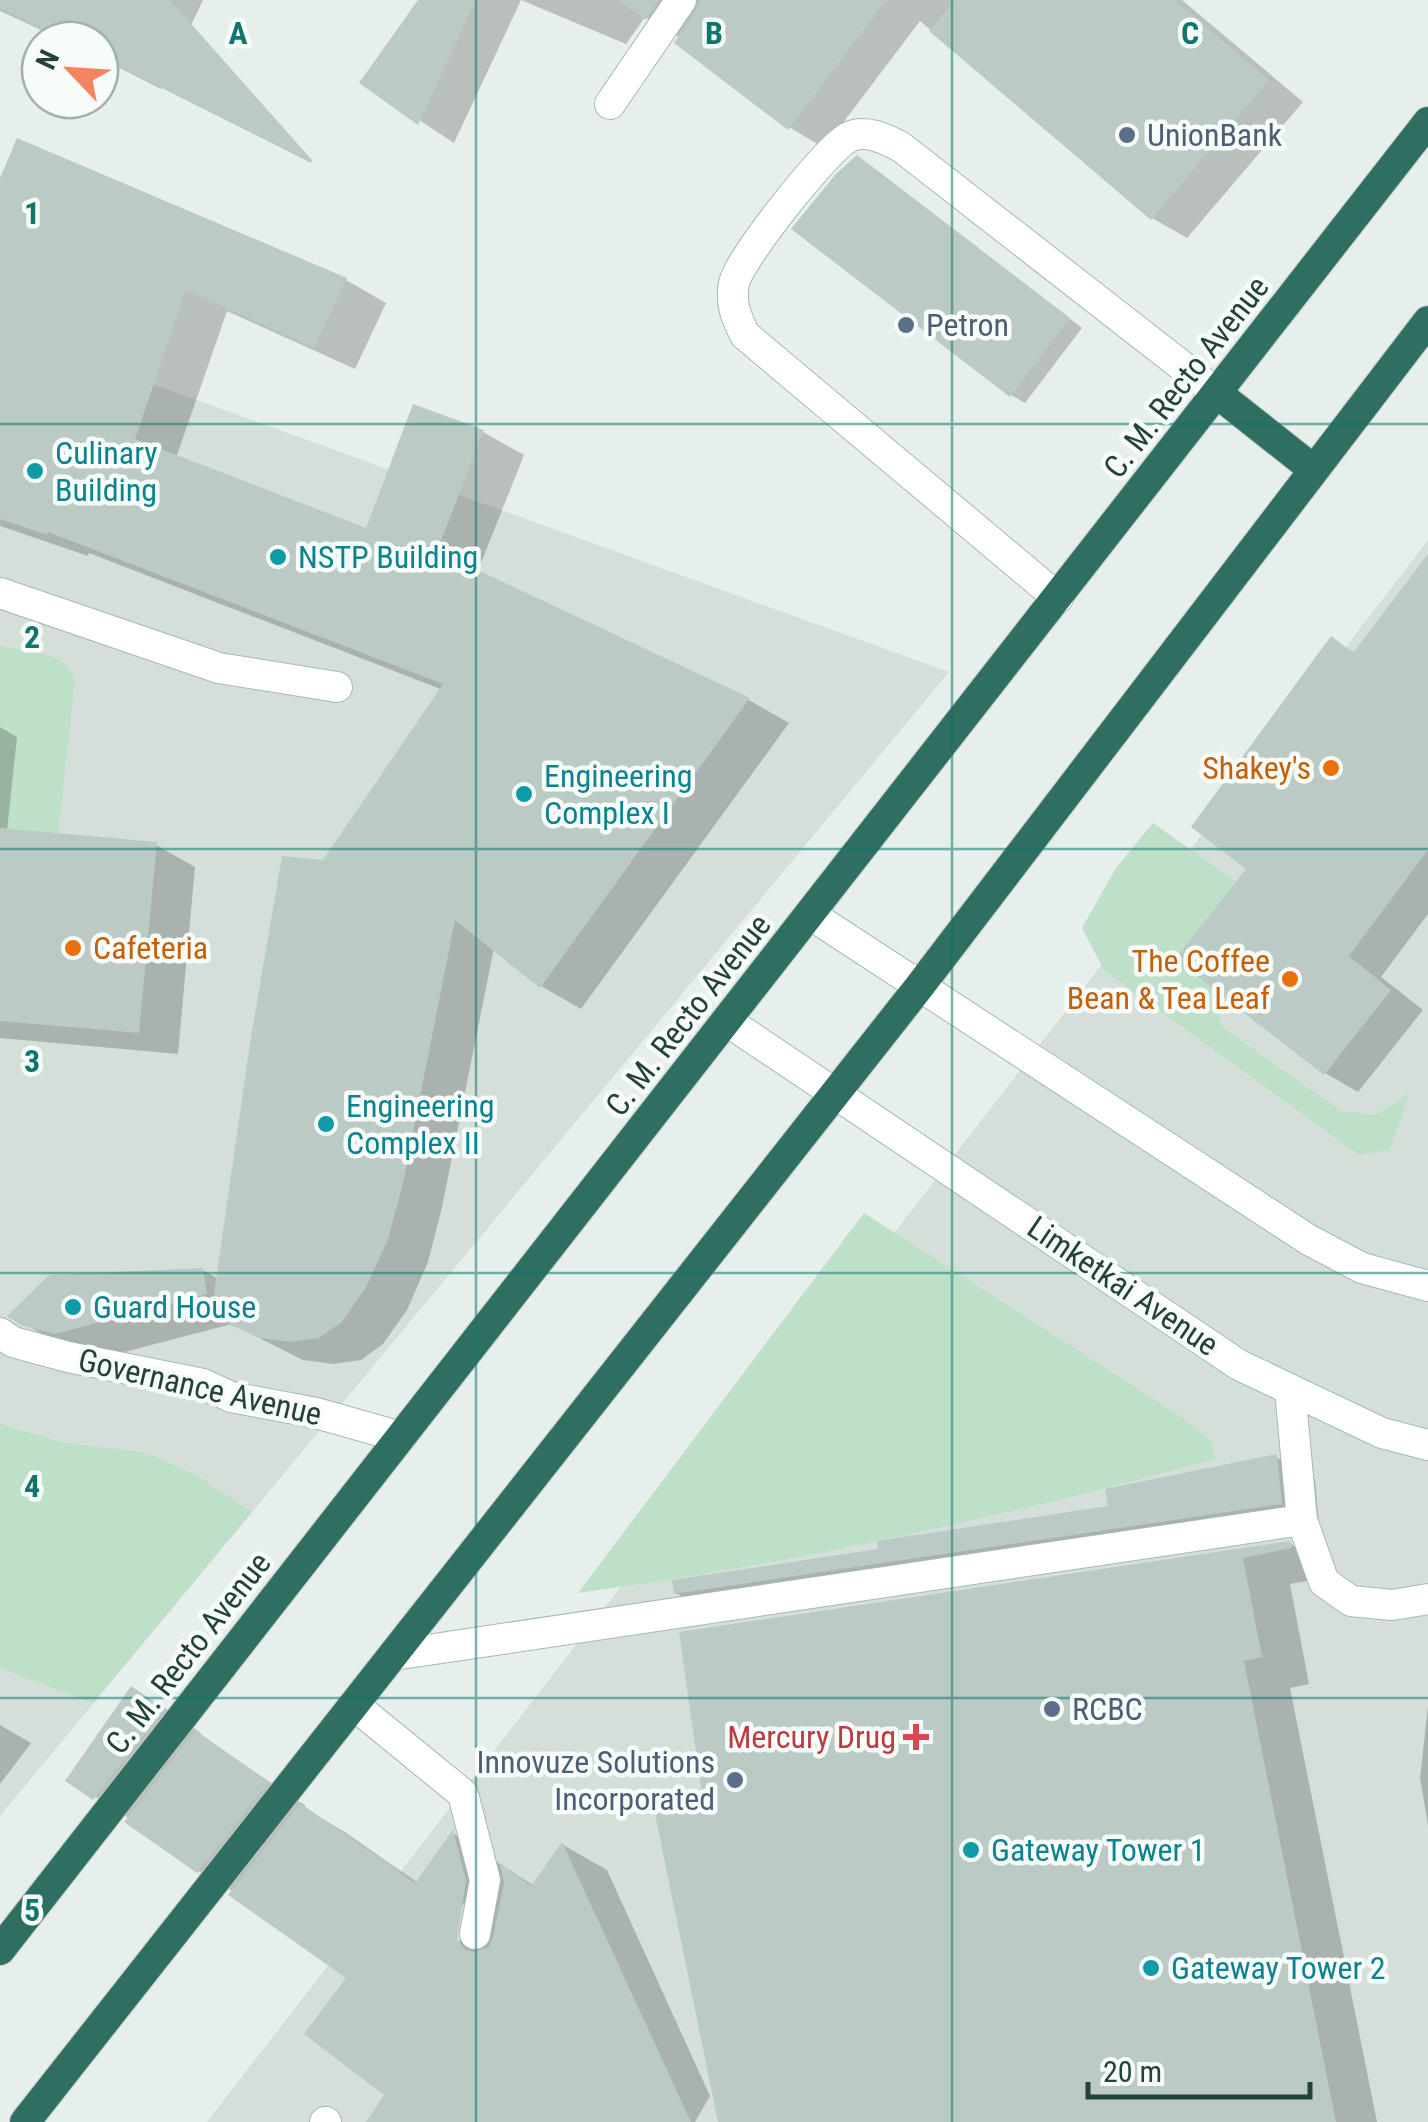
<svg xmlns="http://www.w3.org/2000/svg" width="1428" height="2122" viewBox="0 0 1428 2122" font-family="'Roboto Condensed',sans-serif">
	<style>
		.built { fill: #d4dfda }
		.green { fill: #bfe0c8 }
		.shadow { fill: #0003; fill-rule: evenodd }
		.building { fill: #bbcac4 }
		.lines { fill: none; stroke-linecap: round; stroke-linejoin: round }
		.lane-casing { stroke: #a8b8b2; stroke-width: 32 }
		.street-casing { stroke: #a8b8b2; stroke-width: 32 }
		.secondary-casing { stroke: #a4bbb3; stroke-width: 32 }
		.highway-casing { stroke: #c2cac8; stroke-width: 32 }
		.lane { stroke: #fff; stroke-width: 30 }
		.street { stroke: #fff; stroke-width: 30 }
		.secondary { stroke: #fff; stroke-width: 30 }
		.highway { stroke: #2f6f62; stroke-width: 30 }
		.grid { fill: none; stroke: #0f766e; stroke-width: 2.5; stroke-opacity: 0.55 }
		.service-dot { fill: #5c6f8a; stroke: #f7fbf9; stroke-width: 4 }
		.culture-dot { fill: #0f9aa8; stroke: #f7fbf9; stroke-width: 4 }
		.food-dot { fill: #e8710a; stroke: #f7fbf9; stroke-width: 4 }
		.health-dot { fill: #e0444e; stroke: #f7fbf9; stroke-width: 4 }
		.labels { text-anchor: middle; stroke-width: 9; stroke-linejoin: round; paint-order: stroke }
		.service-label { font-size: 32px; fill: #4e5e75; stroke: #f7fbf9; text-anchor: start }
		.street-label { font-size: 32px; fill: #24423a; stroke: #f7fbf9 }
		.culture-label { font-size: 32px; fill: #0d838f; stroke: #f7fbf9; text-anchor: start }
		.food-label { font-size: 32px; fill: #c56008; stroke: #f7fbf9; text-anchor: end }
		.health-label { font-size: 32px; fill: #be3a42; stroke: #f7fbf9; text-anchor: end }
		.grid-label { font-size: 32px; text-anchor: middle; font-weight: bold; fill: #0f766e; stroke: #f7fbf9; stroke-width: 9; stroke-linejoin: round; paint-order: stroke }
	</style>
	<rect width="100%" height="100%" fill="#e6efeb"/>
	<path class="built" d="M 0,329 L 949,672 L 0,1816 Z
		M 1428,540 L 1428,2122 L 207,2122 L 1144,910 Z"/>
	<path class="green" d="M 0,646 C 28,652 68,651 75,682 L 58,834 L 0,828 Z
		M 1153,823 L 1236,882 L 1212,986 L 1222,1027 L 1341,1111 L 1375,1115 L 1410,1093 L 1390,1150 L 1359,1155 L 1104,970 L 1082,928 L 1116,868 Z
		M 864,1213 L 1183,1418 L 1210,1440 L 1216,1459 C 1006,1516 793,1564 578,1593 Z
		M 0,1424 L 65,1443 L 144,1452 L 196,1475 L 252,1512 L 93,1703 L 0,1668 Z"/>
	<path class="shadow" d="M 0,0 L 203,0 L 161,89 L 100,58 L 100,40 L 63,40 L 0,11 Z
		M 421,0 L 521,0 L 454,143 L 362,82 Z
		M 521,0 L 1182,0 L 1303,102 L 1187,238 L 1152,218 L 920,21 L 824,148 L 789,127 L 680,38 L 645,17 L 626,44 Z
		M 871,166 L 1082,328 L 1025,403 L 1011,395 Z
		M 0,185 L 346,280 L 386,303 L 355,369 L 227,311 L 176,458 L 368,531 L 415,407 L 483,432 L 524,455 L 477,573 L 749,700 L 789,723 L 581,1009 L 541,986 L 494,948 L 442,1207 L 428,1262 L 407,1310 L 383,1344 L 361,1360 L 333,1364 L 303,1360 L 232,1324 L 101,1358 L 68,1349 L 11,1316 L 202,1270 L 219,1279 L 324,863 L 443,690 L 89,553 L 88,556 L 0,526 Z
		M 1428,558 L 1428,914 L 1381,977 L 1423,1010 L 1358,1092 L 1325,1073 L 1250,868 L 1332,640 L 1356,654 Z
		M 0,727 L 17,737 L 7,831 L 156,845 L 195,867 L 178,1054 L 0,1038 Z
		M 1276,1457 L 1315,1479 L 1319,1525 L 715,1615 L 676,1593 L 1111,1508 Z
		M 1289,1543 L 1338,1575 L 1290,1584 L 1309,1684 L 1290,1688 L 1377,2122 L 721,2122 L 705,1796 L 682,1634 Z
		M 132,1689 L 170,1711 L 201,1733 L 199,1735 L 306,1806 L 304,1808 L 345,1832 L 418,1883 L 454,1834 L 534,1886 L 563,1845 L 607,1870 L 710,2096 L 695,2122 L 369,2122 L 388,2094 L 349,1977 L 234,1892 L 198,1871 L 130,1819 L 69,1780 ZM 465,1903 L 458,1952 L 453,1951 L 459,1909 Z
		M 1428,1706 L 1428,1825 L 1420,1778 Z
		M 0,1725 L 31,1743 L 0,1784 Z"/>
	<path class="building" d="M 0,0 L 170,0 L 312,160 L 311,163 L 100,57 L 100,40 L 65,40 L 0,8 Z
		M 418,0 L 476,0 L 418,125 L 359,83 Z
		M 618,0 L 658,0 L 645,20 Z
		M 700,0 L 886,0 L 788,130 L 674,43 L 696,11 Z
		M 955,0 L 1174,0 L 1269,80 L 1151,220 L 929,31 Z
		M 17,138 L 347,278 L 314,348 L 186,290 L 135,439 L 366,528 L 413,404 L 484,430 L 437,551 L 750,698 L 540,988 L 455,920 L 403,1183 L 388,1239 L 366,1287 L 342,1322 L 319,1338 L 290,1342 L 260,1338 L 226,1323 L 212,1308 L 250,1043 L 282,856 L 323,860 L 443,684 L 48,532 L 47,535 L 0,519 L 0,178 Z
		M 857,155 L 1070,318 L 1010,397 L 791,229 L 836,174 Z
		M 1428,554 L 1428,850 L 1349,956 L 1391,990 L 1324,1075 L 1175,959 L 1246,869 L 1191,827 L 1331,636 L 1353,653 Z
		M 0,828 L 157,842 L 139,1033 L 0,1021 Z
		M 203,1268 L 207,1294 L 55,1334 L 21,1325 L 7,1316 L 49,1275 Z
		M 1277,1454 L 1282,1504 L 674,1594 L 672,1580 L 878,1549 L 877,1541 L 1108,1506 L 1105,1489 Z
		M 1290,1541 L 1292,1548 L 1243,1558 L 1262,1657 L 1244,1661 L 1336,2122 L 718,2122 L 653,1804 L 702,1794 L 679,1632 Z
		M 131,1686 L 165,1709 L 93,1800 L 65,1781 Z
		M 195,1730 L 269,1782 L 197,1873 L 124,1822 Z
		M 300,1803 L 415,1883 L 453,1830 L 466,1881 L 457,1939 L 464,1949 L 473,1952 L 489,1947 L 493,1937 L 504,1883 L 500,1863 L 531,1886 L 562,1842 L 691,2122 L 366,2122 L 384,2095 L 304,2034 L 346,1978 L 228,1895 Z"/>
	<g class="lines">
		<g class="lane-casing">
			<path id="lane" d="M 0,593 L 219,668 L 337,687
				M 1058,598 L 745,335 C 736,317 730,303 734,283 C 740,258 827,148 849,137 C 866,129 886,139 901,147 L 1218,394
				M 0,1333 L 13,1342 L 68,1357 L 203,1384 L 231,1397 L 316,1413 L 401,1437
				M 1290,1390 L 1302,1520 L 1324,1582 L 1351,1601 L 1392,1605 L 1428,1599
				M 394,1655 L 1302,1520
				M 354,1705 L 463,1794 L 485,1880 L 475,1934
				M 325,2122 L 326,2122"/>
		</g>
		<g class="street-casing">
			<path id="street" d="M 610,104 L 681,0"/>
		</g>
		<g class="secondary-casing">
			<path id="secondary" d="M 811,915 L 1309,1240 L 1362,1268 L 1428,1286
				M 727,1021 L 1239,1365 L 1382,1433 L 1428,1445"/>
		</g>
		<g class="highway-casing">
			<path id="highway" d="M 1218,394 L 1314,470
				M 0,1950 L 1428,122
				M 25,2122 L 919,987 L 1428,321"/>
		</g>
		<use href="#lane" class="lane"/>
		<use href="#street" class="street"/>
		<use href="#secondary" class="secondary"/>
		<use href="#highway" class="highway"/>
	</g>
	<path class="grid" d="M 476,0 L 476,2122M 952,0 L 952,2122M 0,424 L 1428,424M 0,849 L 1428,849M 0,1273 L 1428,1273M 0,1698 L 1428,1698"/>
	<g class="service-dot">
		<circle cx="1127" cy="135" r="10"/>
		<circle cx="906" cy="325" r="10"/>
		<circle cx="1052" cy="1709" r="10"/>
		<circle cx="735" cy="1780" r="10"/>
	</g>
	<g class="culture-dot">
		<circle cx="35" cy="471" r="10"/>
		<circle cx="278" cy="557" r="10"/>
		<circle cx="524" cy="794" r="10"/>
		<circle cx="326" cy="1124" r="10"/>
		<circle cx="73" cy="1307" r="10"/>
		<circle cx="971" cy="1850" r="10"/>
		<circle cx="1151" cy="1968" r="10"/>
	</g>
	<g class="food-dot">
		<circle cx="1331" cy="768" r="10"/>
		<circle cx="73" cy="948" r="10"/>
		<circle cx="1290" cy="979" r="10"/>
	</g>
	<path class="health-dot" d="M911 1722h10v10h10v10h-10v10h-10v-10h-10v-10h10z"/>
	<g class="labels">
		<g class="service-label">
			<text x="1147" y="146">UnionBank</text>
			<text x="926" y="336">Petron</text>
			<text x="1072" y="1720">RCBC</text>
			<text x="715" y="1773" text-anchor="end">Innovuze Solutions<tspan x="715" dy="37">Incorporated</tspan></text>
		</g>
		<g class="street-label">
			<text transform="translate(1186 377) rotate(-52)" y="11">C. M. Recto Avenue</text>
			<text transform="translate(688 1015) rotate(-52)" y="11">C. M. Recto Avenue</text>
			<text transform="translate(1123 1286) rotate(34)" y="11">Limketkai Avenue</text>
			<text transform="translate(200 1387) rotate(13)" y="11">Governance Avenue</text>
			<text transform="translate(188 1653) rotate(-52)" y="11">C. M. Recto Avenue</text>
		</g>
		<g class="culture-label">
			<text x="55" y="464">Culinary<tspan x="55" dy="37">Building</tspan></text>
			<text x="298" y="568">NSTP Building</text>
			<text x="544" y="787">Engineering<tspan x="544" dy="37">Complex I</tspan></text>
			<text x="346" y="1117">Engineering<tspan x="346" dy="37">Complex II</tspan></text>
			<text x="93" y="1318">Guard House</text>
			<text x="991" y="1861">Gateway Tower 1</text>
			<text x="1171" y="1979">Gateway Tower 2</text>
		</g>
		<g class="food-label">
			<text x="1311" y="779">Shakey's</text>
			<text x="93" y="959" text-anchor="start">Cafeteria</text>
			<text x="1270" y="972">The Coffee<tspan x="1270" dy="37">Bean &amp; Tea Leaf</tspan></text>
		</g>
		<g class="health-label">
			<text x="896" y="1748">Mercury Drug</text>
		</g>
	</g>
	<g class="grid-label">
		<text x="238" y="44">A</text>
		<text x="714" y="44">B</text>
		<text x="1190" y="44">C</text>
		<text x="32" y="224">1</text>
		<text x="32" y="648">2</text>
		<text x="32" y="1072">3</text>
		<text x="32" y="1497">4</text>
		<text x="32" y="1921">5</text>
	</g>
	<g transform="translate(70 70) rotate(295)"><circle r="48" fill="#f7fbf9" stroke="#a3b1ad" stroke-width="2.5"/>
	<path d="M0-8L18 38L0 25L-18 38Z" fill="#f4845f"/>
	<text y="-15" font-size="28" font-weight="bold" text-anchor="middle" fill="#24423a">N</text>
	</g>
	<path d="M1088 2082v15h222v-15" fill="none" stroke="#24423a" stroke-width="5"/>
	<text x="1103" y="2082" font-size="30" fill="#24423a" stroke="#f7fbf9" stroke-width="8" paint-order="stroke">20 m</text>
</svg>
